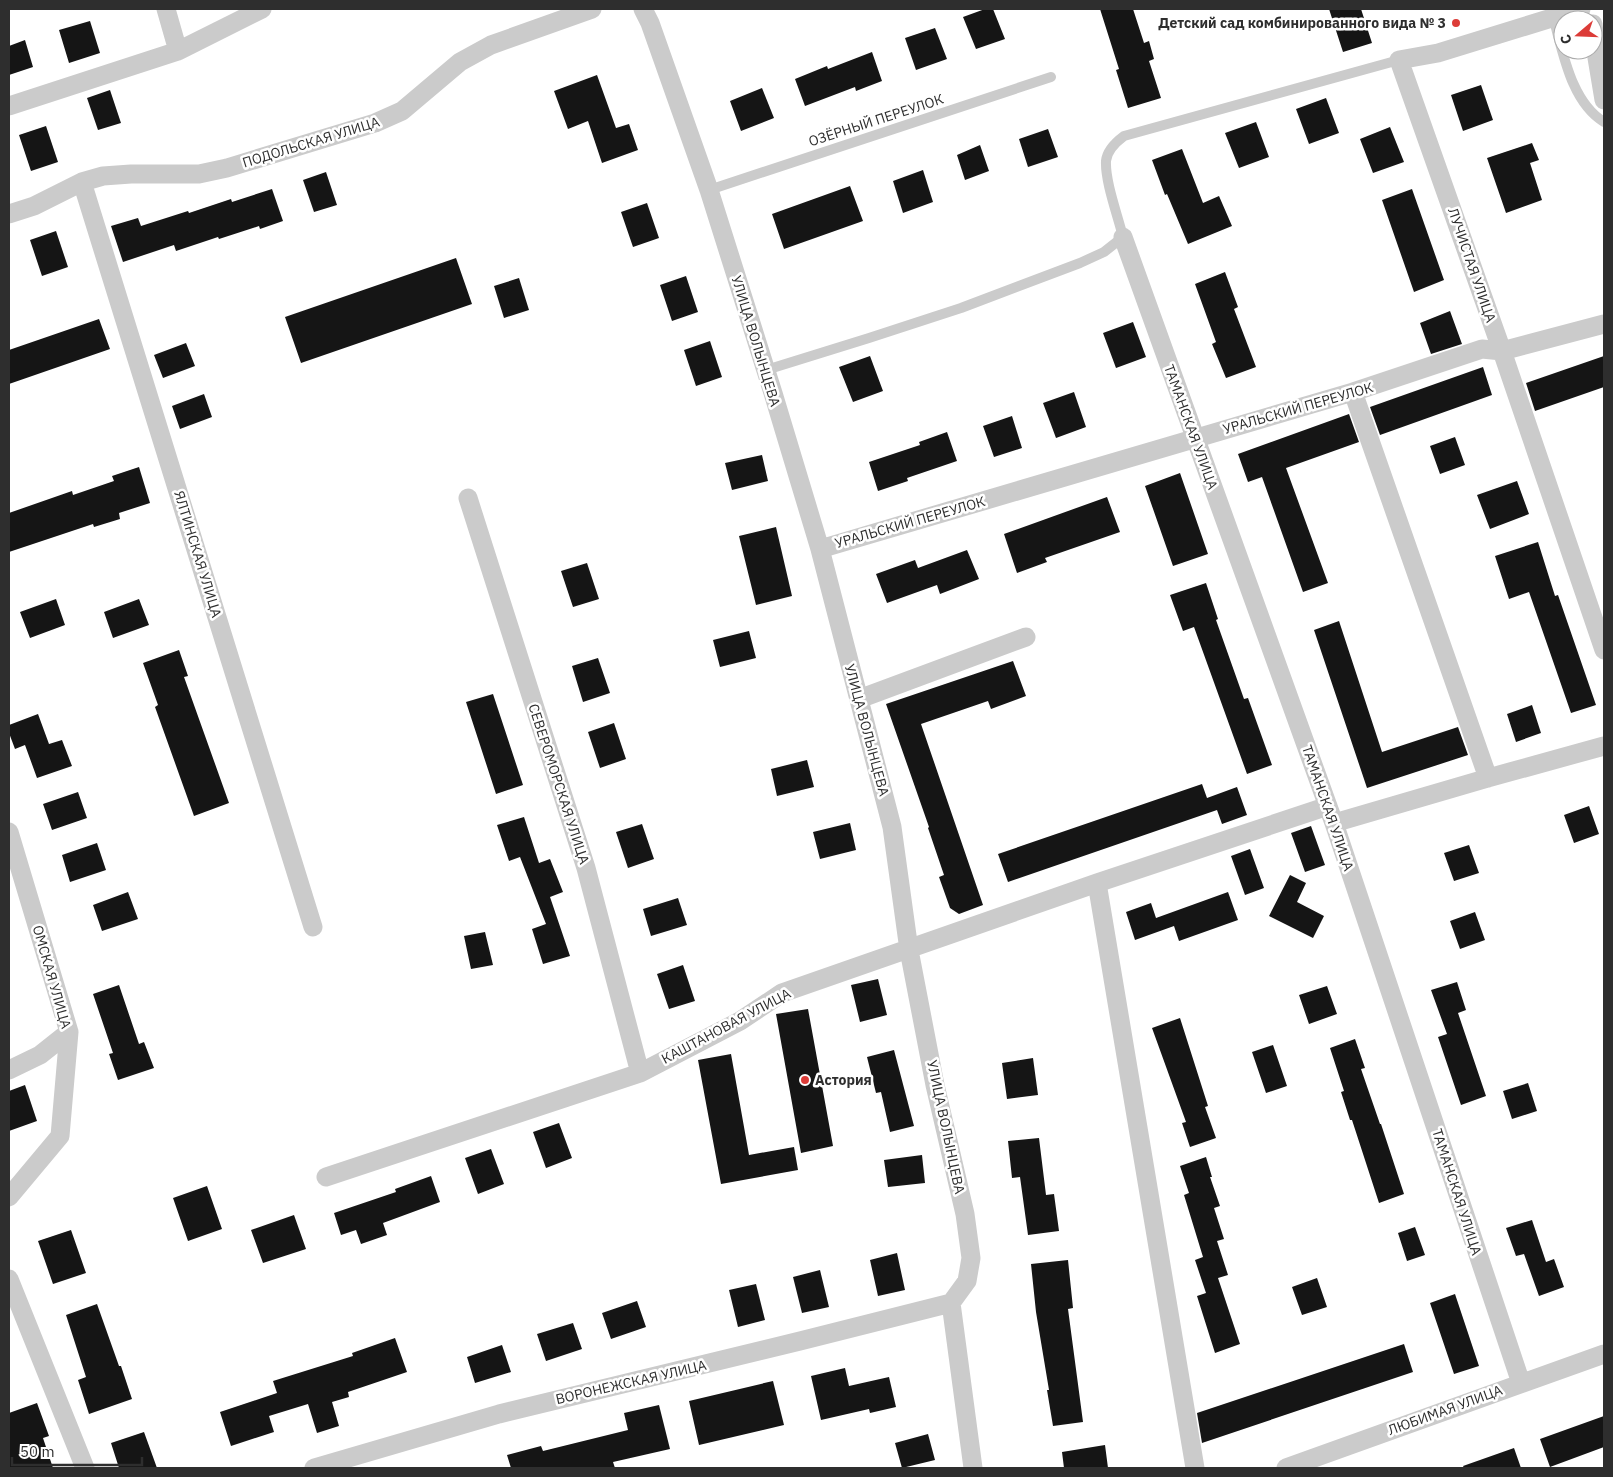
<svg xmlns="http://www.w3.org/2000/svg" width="1613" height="1477" viewBox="0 0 1613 1477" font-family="'IBM Plex Sans',sans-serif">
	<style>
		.building { fill: #151515 }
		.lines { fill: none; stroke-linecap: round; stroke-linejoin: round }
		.lane { stroke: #cbcbcb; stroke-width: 10 }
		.street { stroke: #cbcbcb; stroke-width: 19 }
		.poi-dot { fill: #dc3c38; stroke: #fff; stroke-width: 2 }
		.labels { text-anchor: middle; stroke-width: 5; stroke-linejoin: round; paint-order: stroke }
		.poi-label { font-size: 14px; font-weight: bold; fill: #2e2e2e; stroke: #fff; text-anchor: end }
		.street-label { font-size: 14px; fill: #2e2e2e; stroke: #fff }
	</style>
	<rect width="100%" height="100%" fill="#fff"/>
	<path class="building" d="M 985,9 L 993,9 L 1005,39 L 976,49 L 963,17 Z
		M 1100,9 L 1133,9 L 1144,43 L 1149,41 L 1154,59 L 1149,61 L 1161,98 L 1128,108 L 1116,70 L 1119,69 Z
		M 1329,9 L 1361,9 L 1372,43 L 1343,52 Z
		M 90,21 L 100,53 L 69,63 L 59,30 Z
		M 935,28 L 947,59 L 916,70 L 905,38 Z
		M 25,40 L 33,67 L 9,75 L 9,46 Z
		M 872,52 L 882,81 L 856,91 L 855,87 L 805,106 L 795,79 L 827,66 L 828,69 Z
		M 597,75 L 616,128 L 629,124 L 638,150 L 602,163 L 588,121 L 568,129 L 554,91 Z
		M 1481,85 L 1493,120 L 1463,131 L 1451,95 Z
		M 762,88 L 774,118 L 741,131 L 730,101 Z
		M 110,90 L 121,123 L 98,130 L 87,98 Z
		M 1326,98 L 1339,133 L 1309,144 L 1296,109 Z
		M 1256,122 L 1269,157 L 1239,168 L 1225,133 Z
		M 46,126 L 58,162 L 31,171 L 19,135 Z
		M 1390,127 L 1404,162 L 1373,173 L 1360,139 Z
		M 1048,129 L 1058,157 L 1028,167 L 1019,139 Z
		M 1532,143 L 1539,160 L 1530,163 L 1542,200 L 1506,213 L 1487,158 Z
		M 980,145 L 989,171 L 965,180 L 957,155 Z
		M 1182,149 L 1203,203 L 1219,196 L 1232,226 L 1188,244 L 1167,194 L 1165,195 L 1152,160 Z
		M 923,170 L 933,202 L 903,213 L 893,181 Z
		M 326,172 L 337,205 L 314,212 L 303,180 Z
		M 850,186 L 863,221 L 784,249 L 772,214 Z
		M 272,189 L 283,221 L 260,229 L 259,226 L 219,239 L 218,237 L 176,251 L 174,245 L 123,262 L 111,226 L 138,218 L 141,226 L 188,211 L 189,213 L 231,199 L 232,202 Z
		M 1412,189 L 1444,280 L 1414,292 L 1382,200 Z
		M 647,203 L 659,238 L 633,247 L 621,212 Z
		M 56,231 L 68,267 L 42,276 L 30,240 Z
		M 456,258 L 472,304 L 301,363 L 285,317 Z
		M 1225,272 L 1238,307 L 1234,309 L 1256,367 L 1226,378 L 1212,344 L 1216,342 L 1195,284 Z
		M 686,276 L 698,312 L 672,321 L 660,285 Z
		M 519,278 L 529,310 L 504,318 L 494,286 Z
		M 1450,311 L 1462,344 L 1431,354 L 1420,323 Z
		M 99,319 L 110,349 L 9,384 L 9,350 Z
		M 1133,322 L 1146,357 L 1116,368 L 1103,333 Z
		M 710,341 L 722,377 L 696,386 L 684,350 Z
		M 186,343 L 195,366 L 163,378 L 154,355 Z
		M 870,356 L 883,391 L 853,402 L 839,367 Z
		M 1604,356 L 1604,387 L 1535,411 L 1526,383 Z
		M 1483,367 L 1492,395 L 1380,435 L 1370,407 Z
		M 1074,392 L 1086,427 L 1056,438 L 1043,403 Z
		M 204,394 L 212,417 L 180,429 L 172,406 Z
		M 1349,414 L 1359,442 L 1286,468 L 1328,583 L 1303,592 L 1262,477 L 1248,482 L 1238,454 Z
		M 1012,416 L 1022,448 L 994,457 L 983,426 Z
		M 947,432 L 957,461 L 907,478 L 908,481 L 878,491 L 869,462 L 920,445 L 919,442 Z
		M 1455,437 L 1465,465 L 1440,474 L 1430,446 Z
		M 762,455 L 768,481 L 732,490 L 725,463 Z
		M 139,467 L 150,503 L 119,513 L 120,519 L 94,527 L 93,524 L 9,552 L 9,513 L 72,491 L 73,495 L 114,481 L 112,476 Z
		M 1180,473 L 1208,554 L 1173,566 L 1145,486 Z
		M 1517,481 L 1529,514 L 1490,529 L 1477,495 Z
		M 1107,497 L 1120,532 L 1045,558 L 1047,562 L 1017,573 L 1004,534 Z
		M 776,527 L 792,596 L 756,605 L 739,536 Z
		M 1538,542 L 1555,596 L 1558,595 L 1596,705 L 1571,713 L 1529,592 L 1509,599 L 1495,556 Z
		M 967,550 L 979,579 L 940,594 L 937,585 L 887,603 L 876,574 L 915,560 L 918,568 Z
		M 587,563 L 599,599 L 573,607 L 561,571 Z
		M 1206,583 L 1218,619 L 1216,620 L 1244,699 L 1248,698 L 1272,765 L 1247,774 L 1194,627 L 1183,631 L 1170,595 Z
		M 56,599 L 65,625 L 30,638 L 20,612 Z
		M 139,599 L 149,625 L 113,638 L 104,612 Z
		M 1339,621 L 1382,752 L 1458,727 L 1468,755 L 1367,788 L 1314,630 Z
		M 749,631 L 756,658 L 720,667 L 713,640 Z
		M 179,650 L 188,676 L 184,677 L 229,803 L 194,816 L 155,707 L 158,705 L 143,663 Z
		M 598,658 L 610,693 L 583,702 L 572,666 Z
		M 1013,661 L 1026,696 L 991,709 L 988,701 L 921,724 L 983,905 L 959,914 L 950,908 L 939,877 L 944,875 L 928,828 L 929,827 L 886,704 Z
		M 493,694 L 523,785 L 496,794 L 466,702 Z
		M 1532,705 L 1541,733 L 1516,742 L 1507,714 Z
		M 38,714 L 49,744 L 62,740 L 72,766 L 37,778 L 25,745 L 15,749 L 9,733 L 9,725 Z
		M 614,723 L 626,759 L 600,768 L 588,732 Z
		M 807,760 L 814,787 L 777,796 L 771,769 Z
		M 1202,784 L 1207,798 L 1237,787 L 1247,815 L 1222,824 L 1217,810 L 1008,882 L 998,854 Z
		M 78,792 L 87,818 L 52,830 L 43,804 Z
		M 1589,806 L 1599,834 L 1574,843 L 1564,815 Z
		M 524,817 L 539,863 L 550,859 L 563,892 L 550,897 L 570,956 L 543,964 L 532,929 L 546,924 L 520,857 L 509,861 L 497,825 Z
		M 850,823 L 856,850 L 820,859 L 813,832 Z
		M 642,824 L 654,859 L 628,868 L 616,832 Z
		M 1311,826 L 1325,865 L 1305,872 L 1291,833 Z
		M 97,843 L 106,870 L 70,882 L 62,855 Z
		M 1469,845 L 1479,873 L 1454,881 L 1444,853 Z
		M 1250,849 L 1264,888 L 1245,895 L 1231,856 Z
		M 1290,875 L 1306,883 L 1297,902 L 1324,916 L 1313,938 L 1269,916 Z
		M 128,892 L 138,919 L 102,931 L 93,905 Z
		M 1228,892 L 1238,920 L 1179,941 L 1174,926 L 1135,940 L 1126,912 L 1151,903 L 1156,918 Z
		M 678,898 L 687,925 L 651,936 L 643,909 Z
		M 1475,912 L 1485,940 L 1460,949 L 1450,921 Z
		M 485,932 L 493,965 L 471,969 L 464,936 Z
		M 683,965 L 695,1001 L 669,1009 L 657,974 Z
		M 878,979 L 887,1015 L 860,1022 L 851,985 Z
		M 1457,982 L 1466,1010 L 1458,1013 L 1486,1096 L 1461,1105 L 1438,1037 L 1447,1034 L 1431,990 Z
		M 119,985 L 139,1044 L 144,1042 L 154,1068 L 118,1080 L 109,1054 L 113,1053 L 93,994 Z
		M 1327,986 L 1337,1014 L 1309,1024 L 1299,995 Z
		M 808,1009 L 833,1146 L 801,1153 L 776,1014 Z
		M 1180,1018 L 1208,1106 L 1205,1107 L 1216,1138 L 1190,1147 L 1182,1123 L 1186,1122 L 1152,1028 Z
		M 1355,1039 L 1365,1068 L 1361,1069 L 1380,1124 L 1381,1124 L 1404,1194 L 1379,1203 L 1352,1120 L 1350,1120 L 1341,1092 L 1344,1091 L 1330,1048 Z
		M 1273,1045 L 1287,1086 L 1266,1093 L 1252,1052 Z
		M 894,1050 L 914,1126 L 890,1132 L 881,1092 L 876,1093 L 867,1057 Z
		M 731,1054 L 749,1155 L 794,1147 L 798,1170 L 721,1184 L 698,1060 Z
		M 1033,1058 L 1038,1095 L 1007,1099 L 1002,1063 Z
		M 1528,1083 L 1537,1111 L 1512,1119 L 1503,1091 Z
		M 25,1085 L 37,1121 L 9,1131 L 9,1091 Z
		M 559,1123 L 572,1158 L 546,1168 L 533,1132 Z
		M 1039,1138 L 1046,1195 L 1054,1194 L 1059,1231 L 1028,1235 L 1020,1177 L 1012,1178 L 1008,1141 Z
		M 491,1149 L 504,1184 L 478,1194 L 465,1158 Z
		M 922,1155 L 925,1183 L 888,1187 L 884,1160 Z
		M 1206,1157 L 1212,1177 L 1210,1177 L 1220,1206 L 1214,1208 L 1224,1239 L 1217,1241 L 1228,1275 L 1218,1278 L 1240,1344 L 1215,1353 L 1197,1296 L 1206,1293 L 1195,1260 L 1203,1257 L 1184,1195 L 1189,1193 L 1180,1166 Z
		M 431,1176 L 440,1202 L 383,1223 L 387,1235 L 361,1244 L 356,1230 L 341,1235 L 334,1213 L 396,1192 L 395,1189 Z
		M 207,1186 L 222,1229 L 188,1241 L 173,1198 Z
		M 294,1215 L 306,1249 L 263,1263 L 251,1230 Z
		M 1532,1220 L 1546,1262 L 1554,1259 L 1564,1287 L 1539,1296 L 1524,1254 L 1516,1256 L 1506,1228 Z
		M 1415,1227 L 1425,1255 L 1407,1261 L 1398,1233 Z
		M 71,1230 L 86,1273 L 53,1284 L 38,1241 Z
		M 897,1253 L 905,1290 L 878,1296 L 870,1260 Z
		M 1068,1260 L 1073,1308 L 1068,1309 L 1083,1422 L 1053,1426 L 1047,1390 L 1049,1390 L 1036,1312 L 1031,1264 Z
		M 820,1270 L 829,1307 L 802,1313 L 793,1277 Z
		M 1317,1278 L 1327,1307 L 1302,1315 L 1292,1287 Z
		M 756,1284 L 765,1320 L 738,1327 L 729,1290 Z
		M 1455,1294 L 1479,1366 L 1454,1374 L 1430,1303 Z
		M 637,1301 L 646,1327 L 611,1339 L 602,1313 Z
		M 97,1304 L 119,1366 L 121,1366 L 132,1399 L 89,1414 L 78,1380 L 86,1377 L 66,1315 Z
		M 573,1323 L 582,1349 L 546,1361 L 537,1334 Z
		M 395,1338 L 407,1372 L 348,1392 L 349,1397 L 332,1402 L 339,1426 L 317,1433 L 308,1404 L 269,1416 L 274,1432 L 231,1446 L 220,1412 L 277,1393 L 273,1381 L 353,1356 L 352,1353 Z
		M 1404,1344 L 1413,1372 L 1202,1443 L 1197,1413 Z
		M 502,1345 L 511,1372 L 475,1383 L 467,1357 Z
		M 845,1368 L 849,1386 L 889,1377 L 896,1407 L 870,1413 L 869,1409 L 821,1420 L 811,1376 Z
		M 773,1381 L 784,1425 L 699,1445 L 689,1401 Z
		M 37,1403 L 49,1436 L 43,1438 L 53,1468 L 9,1468 L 9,1413 Z
		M 659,1405 L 670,1449 L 613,1462 L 615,1468 L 511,1468 L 507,1455 L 541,1446 L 543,1451 L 628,1430 L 624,1413 Z
		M 1604,1416 L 1604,1447 L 1550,1467 L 1540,1439 Z
		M 144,1432 L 157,1468 L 119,1468 L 111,1443 Z
		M 928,1434 L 935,1460 L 902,1468 L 895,1443 Z
		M 1105,1445 L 1108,1468 L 1064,1468 L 1062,1452 Z
		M 1514,1448 L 1521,1468 L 1464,1468 L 1463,1466 Z"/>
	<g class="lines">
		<path class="lane" d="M 1553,17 C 1563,52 1571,102 1604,122
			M 709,190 L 1051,77
			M 766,370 L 869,338 L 961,308 L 1080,263 L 1104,252 L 1123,237 C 1118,216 1105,182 1106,161 C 1107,150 1116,142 1124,136 L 1399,60"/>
		<path class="street" d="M 166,9 L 178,51
			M 643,9 L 650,23 L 709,190 L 773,393 L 820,549 L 892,827 L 909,950 L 935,1085 L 965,1214 L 971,1258 L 967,1281 L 951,1303 L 973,1468
			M 1581,9 L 1438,53 L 1399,60 L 1502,351 L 1604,650
			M 1593,24 L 1597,58 L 1604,100
			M 9,106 L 178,51 L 262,9
			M 82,182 L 313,927
			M 9,214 L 34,206 L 82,182 L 103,176 L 131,174 L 199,174 L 227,168 L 375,123 L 402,111 L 460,62 L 491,45 L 592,9
			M 1123,237 L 1334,823 L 1521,1383
			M 1353,392 L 1488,778
			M 468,498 L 586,868 L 640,1073
			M 820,549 L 1353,392 L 1482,349 L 1502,351 L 1604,324
			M 859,699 L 1026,637
			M 1334,823 L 1488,778 L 1604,746
			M 9,832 L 69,1032 L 60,1136 L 9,1197
			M 1097,883 L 1195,1468
			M 9,1070 L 40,1055 L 69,1032
			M 326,1177 L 640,1073 L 740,1021 L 782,993 L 1097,883 L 1328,806
			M 9,1279 L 85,1468
			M 314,1468 L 499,1414 L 800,1341 L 951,1303
			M 1286,1468 L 1604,1354"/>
	</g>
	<g class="poi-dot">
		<circle cx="1456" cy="23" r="5"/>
		<circle cx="805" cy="1080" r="5"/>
	</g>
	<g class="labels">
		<g class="poi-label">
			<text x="1446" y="28">Детский сад комбинированного вида № 3</text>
			<text x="815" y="1085" text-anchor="start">Астория</text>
		</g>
		<g class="street-label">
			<text transform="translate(876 120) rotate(-18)" y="5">ОЗЁРНЫЙ ПЕРЕУЛОК</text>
			<text transform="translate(311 142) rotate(-17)" y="5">ПОДОЛЬСКАЯ УЛИЦА</text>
			<text transform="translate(1472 265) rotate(71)" y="5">ЛУЧИСТАЯ УЛИЦА</text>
			<text transform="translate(756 341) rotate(73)" y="5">УЛИЦА ВОЛЫНЦЕВА</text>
			<text transform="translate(1298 408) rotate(-16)" y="5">УРАЛЬСКИЙ ПЕРЕУЛОК</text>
			<text transform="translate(1191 427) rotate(70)" y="5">ТАМАНСКАЯ УЛИЦА</text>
			<text transform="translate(910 522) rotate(-16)" y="5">УРАЛЬСКИЙ ПЕРЕУЛОК</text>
			<text transform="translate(198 554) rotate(73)" y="5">ЯЛТИНСКАЯ УЛИЦА</text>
			<text transform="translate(867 730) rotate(75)" y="5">УЛИЦА ВОЛЫНЦЕВА</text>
			<text transform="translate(559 784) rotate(72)" y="5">СЕВЕРОМОРСКАЯ УЛИЦА</text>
			<text transform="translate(1328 808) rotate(71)" y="5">ТАМАНСКАЯ УЛИЦА</text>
			<text transform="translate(52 977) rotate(74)" y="5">ОМСКАЯ УЛИЦА</text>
			<text transform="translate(726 1026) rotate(-28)" y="5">КАШТАНОВАЯ УЛИЦА</text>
			<text transform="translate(946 1127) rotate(78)" y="5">УЛИЦА ВОЛЫНЦЕВА</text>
			<text transform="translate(1457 1192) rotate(72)" y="5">ТАМАНСКАЯ УЛИЦА</text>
			<text transform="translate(631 1382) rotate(-13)" y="5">ВОРОНЕЖСКАЯ УЛИЦА</text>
			<text transform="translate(1445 1410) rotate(-20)" y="5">ЛЮБИМАЯ УЛИЦА</text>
		</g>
	</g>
	<rect width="1613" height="1477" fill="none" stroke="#2e2e2e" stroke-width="20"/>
	<g transform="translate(1578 35) rotate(251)"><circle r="24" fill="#ffffff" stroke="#ababab"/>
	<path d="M0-4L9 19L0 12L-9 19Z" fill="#dc3c38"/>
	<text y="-8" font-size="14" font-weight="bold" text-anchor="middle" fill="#2e2e2e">С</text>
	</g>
	<path d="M12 1457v8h130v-8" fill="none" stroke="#2e2e2e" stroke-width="2.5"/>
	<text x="20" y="1457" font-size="15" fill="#2e2e2e" stroke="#ffffff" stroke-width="4" paint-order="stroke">50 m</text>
</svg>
